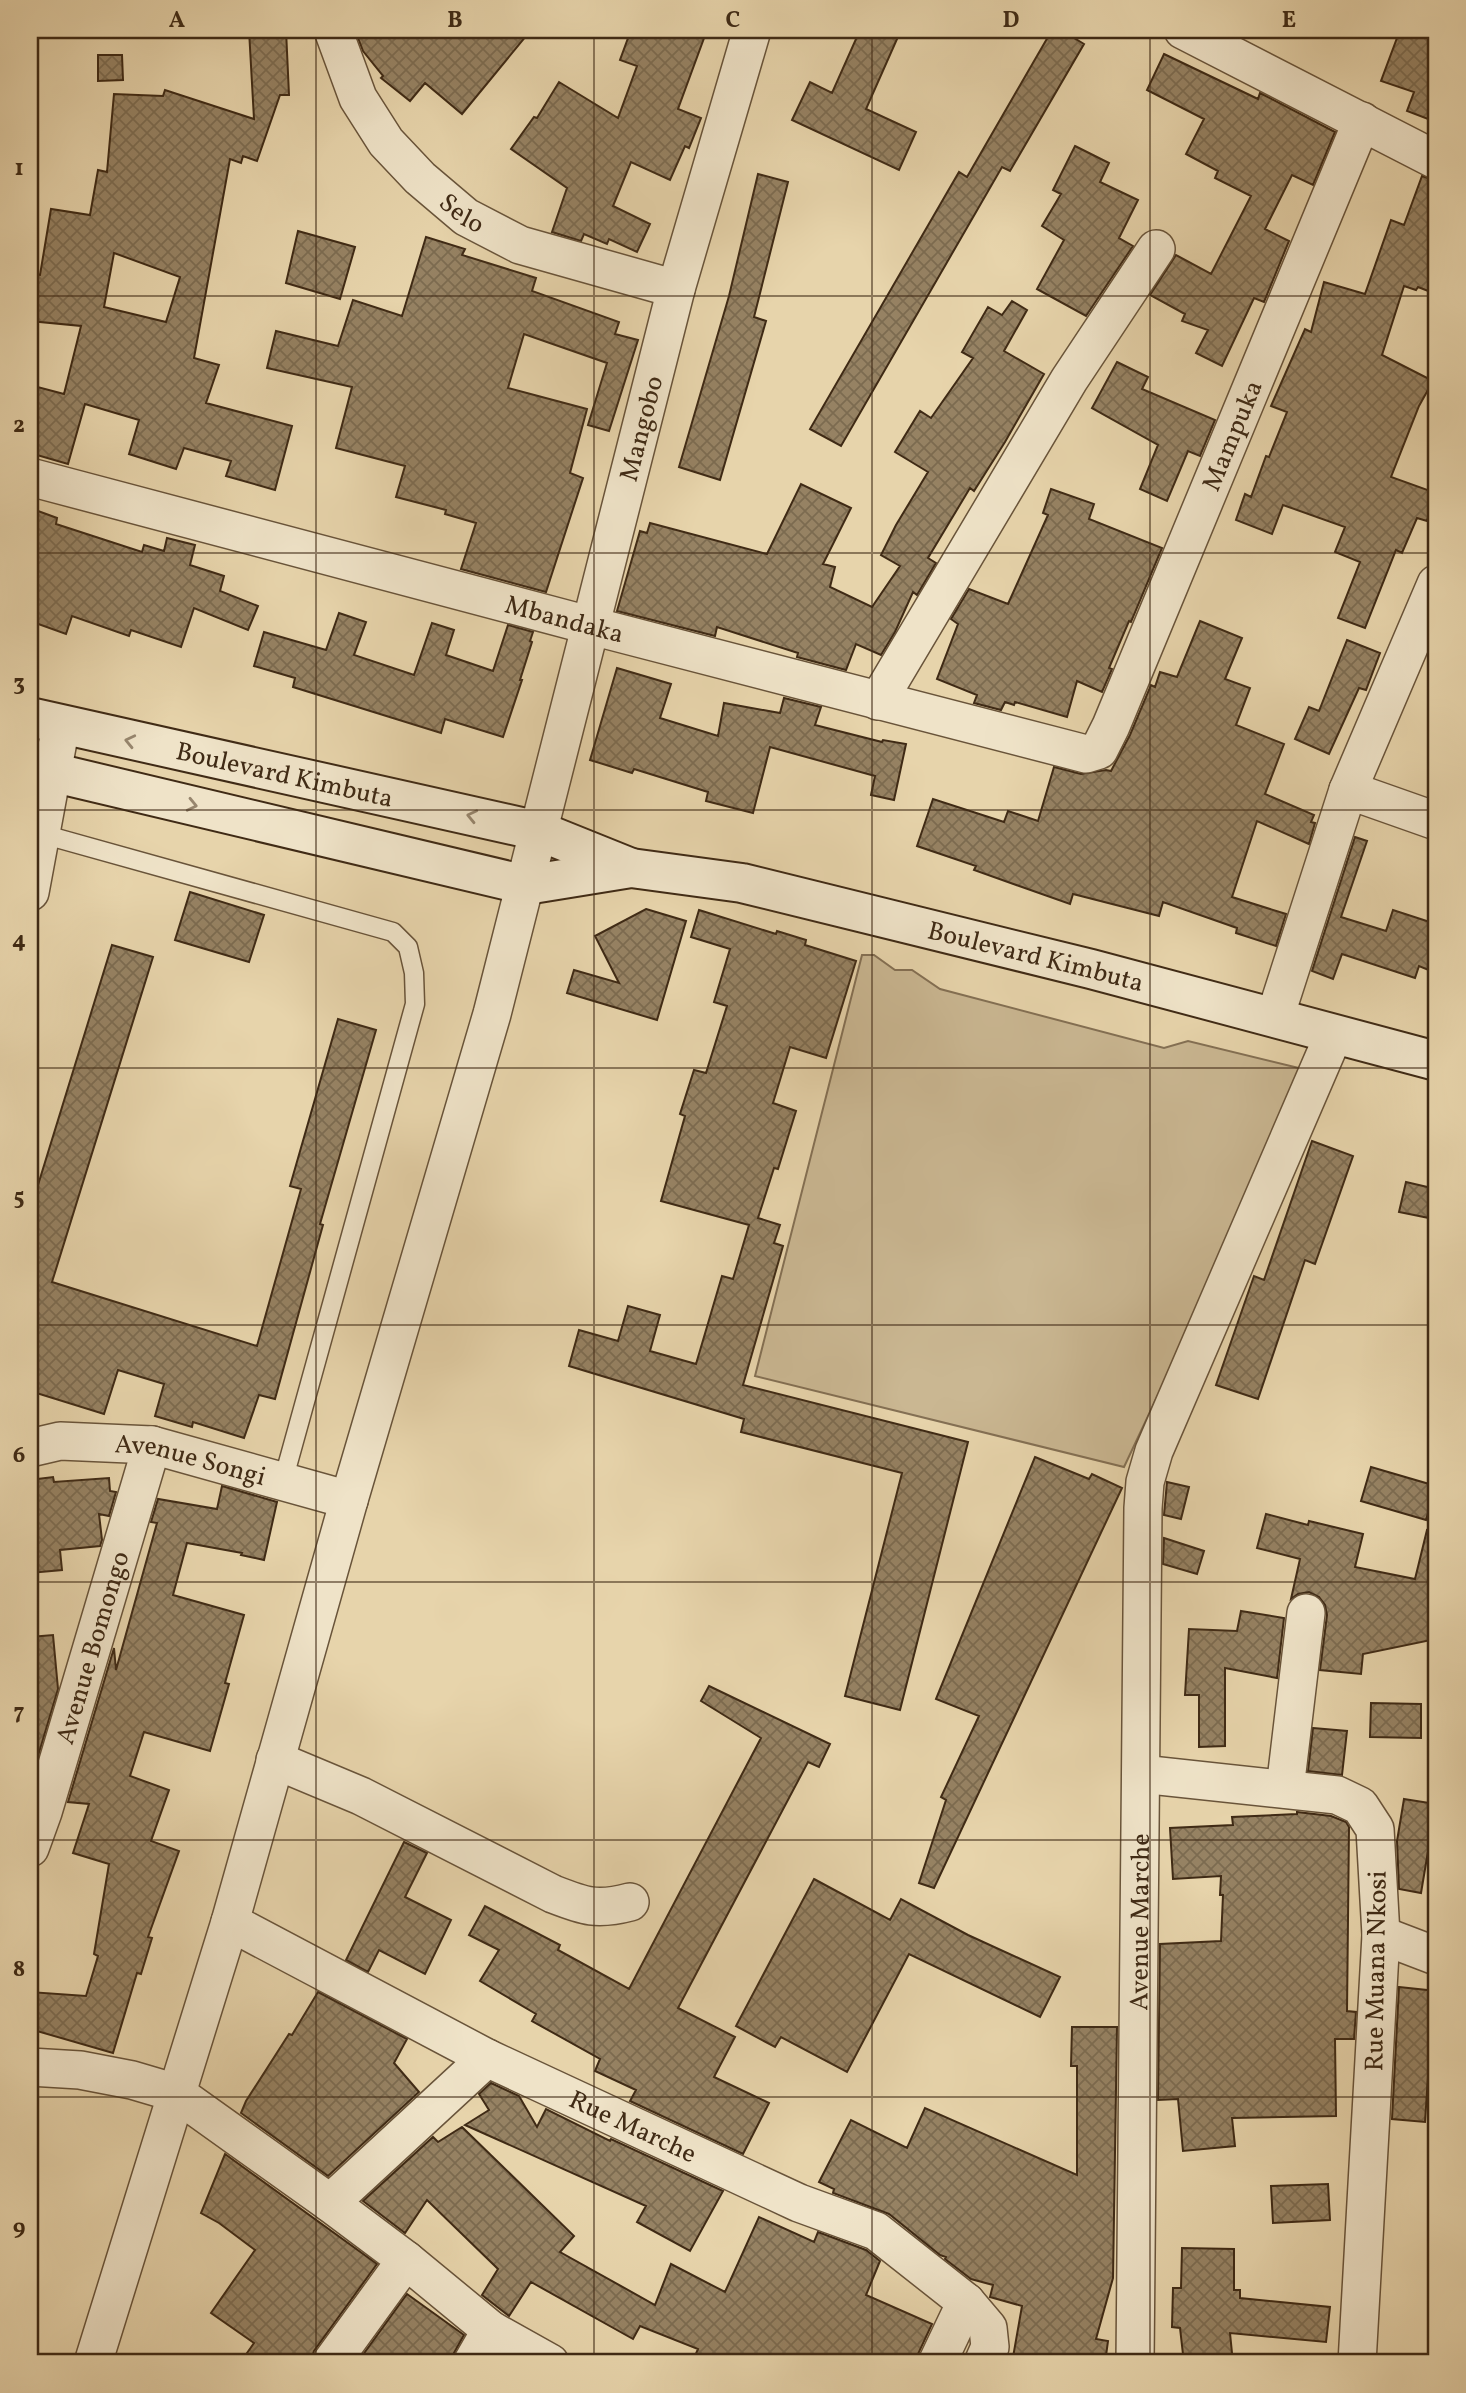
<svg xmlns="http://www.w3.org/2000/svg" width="1466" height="2393" viewBox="0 0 1466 2393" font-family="Vollkorn,serif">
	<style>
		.green { fill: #cab792; stroke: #847054; stroke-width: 2 }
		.building { fill: url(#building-cross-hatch); stroke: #3f2a15; stroke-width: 2; fill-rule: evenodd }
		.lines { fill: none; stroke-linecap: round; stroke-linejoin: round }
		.lane-casing { stroke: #69543a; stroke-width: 21 }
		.street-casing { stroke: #69543a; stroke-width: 40 }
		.secondary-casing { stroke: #3f2a15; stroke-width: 42 }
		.lane { stroke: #efe3c8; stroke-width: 18 }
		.street { stroke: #efe3c8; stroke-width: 37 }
		.secondary { stroke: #efe3c8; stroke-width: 38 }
		.oneway { stroke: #97866e }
		.grid { fill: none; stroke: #3f2a15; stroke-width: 2; stroke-opacity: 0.55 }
		.labels { text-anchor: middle; stroke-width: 5; stroke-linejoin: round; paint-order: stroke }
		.street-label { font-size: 26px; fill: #3f2a15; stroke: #efe3c8 }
		.neatline { fill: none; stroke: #3f2a15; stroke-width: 2.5 }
		.grid-label { font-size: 23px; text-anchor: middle; font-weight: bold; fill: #3f2a15 }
	</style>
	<defs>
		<pattern id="building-cross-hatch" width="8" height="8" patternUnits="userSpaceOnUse" patternTransform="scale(1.75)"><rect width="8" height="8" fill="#968263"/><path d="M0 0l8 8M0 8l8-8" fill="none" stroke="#7c6b50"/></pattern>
	</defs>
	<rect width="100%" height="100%" fill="#e7d4ab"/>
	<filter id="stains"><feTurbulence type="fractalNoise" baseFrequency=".00286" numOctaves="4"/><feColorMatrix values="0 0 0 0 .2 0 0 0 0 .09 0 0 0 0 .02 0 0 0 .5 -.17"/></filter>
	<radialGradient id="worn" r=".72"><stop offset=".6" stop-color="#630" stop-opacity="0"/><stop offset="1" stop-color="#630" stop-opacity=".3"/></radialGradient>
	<path class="green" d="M 862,955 L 874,955 L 895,970 L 912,970 L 940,989 L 1164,1048 L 1188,1041 L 1311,1071 L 1124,1467 L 755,1376 Z"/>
	<path class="building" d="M 249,30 L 286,30 L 289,95 L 280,95 L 257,161 L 243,156 L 241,163 L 230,159 L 194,358 L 219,365 L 206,403 L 292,426 L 275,490 L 226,476 L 231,461 L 184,448 L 176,469 L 129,454 L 139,420 L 85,404 L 68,464 L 30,453 L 30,385 L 64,394 L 81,326 L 30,321 L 30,274 L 40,275 L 51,209 L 90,215 L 98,170 L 107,172 L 114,94 L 163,96 L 165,90 L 254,119 ZM 114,253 L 180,277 L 166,322 L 104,307 Z
		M 355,30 L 531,30 L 462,114 L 425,83 L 410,101 L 381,78 L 383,76 L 363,51 Z
		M 631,30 L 707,30 L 678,109 L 701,118 L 689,148 L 685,146 L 670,180 L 631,162 L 613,206 L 650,224 L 637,252 L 609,239 L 607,244 L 584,234 L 581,241 L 552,232 L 567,188 L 511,149 L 534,117 L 537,118 L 559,82 L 618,118 L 637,66 L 620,60 Z
		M 860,30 L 901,30 L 866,109 L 916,132 L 899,170 L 792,120 L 810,82 L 832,93 Z
		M 1052,30 L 1061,30 L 1084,44 L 1010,171 L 1002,167 L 841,446 L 810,429 L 959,172 L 967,177 Z
		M 1400,30 L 1436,30 L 1436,122 L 1407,111 L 1414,92 L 1381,81 Z
		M 1164,54 L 1258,99 L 1260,93 L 1335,132 L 1313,185 L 1292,175 L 1265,229 L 1289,241 L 1264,302 L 1254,298 L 1222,366 L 1196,353 L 1208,330 L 1182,321 L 1185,314 L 1150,295 L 1176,255 L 1211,274 L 1251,196 L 1215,178 L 1218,171 L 1186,154 L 1204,119 L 1147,90 Z
		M 98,55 L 122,55 L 123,80 L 98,81 Z
		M 1075,146 L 1109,163 L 1100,182 L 1138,200 L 1119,238 L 1133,246 L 1086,316 L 1037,289 L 1064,240 L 1042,226 L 1061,194 L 1053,190 Z
		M 758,174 L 788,182 L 754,317 L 766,321 L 720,480 L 679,467 L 729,296 Z
		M 1422,176 L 1436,181 L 1436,294 L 1418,287 L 1416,290 L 1404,286 L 1382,355 L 1433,381 L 1419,406 L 1391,477 L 1436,493 L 1427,521 L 1417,518 L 1402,553 L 1396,550 L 1365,628 L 1338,618 L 1360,562 L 1335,552 L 1345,527 L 1283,505 L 1272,534 L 1236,520 L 1245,494 L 1251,497 L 1266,456 L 1269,457 L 1287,412 L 1271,406 L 1305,329 L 1311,332 L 1324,282 L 1365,294 L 1391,220 L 1404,225 Z
		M 298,231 L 355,247 L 340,299 L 286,283 Z
		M 426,237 L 465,249 L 462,255 L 536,278 L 532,291 L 619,322 L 615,334 L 638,340 L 609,431 L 588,425 L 607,363 L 524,334 L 508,388 L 587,409 L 570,473 L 583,478 L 546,592 L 461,569 L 476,523 L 445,514 L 446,510 L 396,497 L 405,466 L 336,448 L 352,387 L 267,368 L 276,331 L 338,346 L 353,300 L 402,316 Z
		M 1012,301 L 1027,310 L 1004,351 L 1044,374 L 1005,442 L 974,491 L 970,488 L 928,558 L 936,563 L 917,595 L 913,592 L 895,632 L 881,655 L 856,644 L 846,670 L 797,657 L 798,653 L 717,627 L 715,636 L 617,611 L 640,531 L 647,533 L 650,523 L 767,554 L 801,484 L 851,508 L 823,564 L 835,567 L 830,587 L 872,607 L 900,566 L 881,555 L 896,525 L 928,472 L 895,452 L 920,411 L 931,418 L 973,358 L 962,352 L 988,307 L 1002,315 Z
		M 1117,362 L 1148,377 L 1142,389 L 1215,420 L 1200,456 L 1188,451 L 1167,501 L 1140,489 L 1158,445 L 1092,408 Z
		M 1051,489 L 1094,504 L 1089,519 L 1162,548 L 1131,622 L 1129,621 L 1109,668 L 1112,669 L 1102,692 L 1077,681 L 1067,717 L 1015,702 L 1014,705 L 1005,702 L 1001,710 L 974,703 L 977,695 L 937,679 L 958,624 L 951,619 L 969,589 L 1008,604 L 1048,515 L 1043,513 Z
		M 30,508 L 57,518 L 56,524 L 142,552 L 144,545 L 164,551 L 167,538 L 195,545 L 190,565 L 224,576 L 220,591 L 258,606 L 248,630 L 194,608 L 181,647 L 131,630 L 129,636 L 72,616 L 66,634 L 30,621 Z
		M 339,613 L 366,622 L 354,655 L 414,675 L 432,623 L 454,630 L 446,655 L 493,671 L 508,625 L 533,632 L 530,641 L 532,642 L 520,680 L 522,680 L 503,737 L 445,719 L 441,733 L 293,687 L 295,678 L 254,666 L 264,632 L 326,650 Z
		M 1200,621 L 1242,638 L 1225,679 L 1250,688 L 1236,725 L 1284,744 L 1265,794 L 1314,815 L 1311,822 L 1315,823 L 1309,844 L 1257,821 L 1232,897 L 1286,914 L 1276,946 L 1236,933 L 1237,928 L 1163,902 L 1159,916 L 1073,894 L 1070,904 L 974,870 L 976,866 L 917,846 L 933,799 L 1004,822 L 1008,811 L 1038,821 L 1054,767 L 1081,774 L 1106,770 L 1111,771 L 1130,735 L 1151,685 L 1155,687 L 1160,672 L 1177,677 Z
		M 1347,640 L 1380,653 L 1366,690 L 1359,688 L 1329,754 L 1295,739 L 1309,707 L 1319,711 Z
		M 617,668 L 671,684 L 660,718 L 718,736 L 724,703 L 780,713 L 784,698 L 821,707 L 815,725 L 882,742 L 883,740 L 906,744 L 894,800 L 871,795 L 875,776 L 770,747 L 753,813 L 706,801 L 708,792 L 634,769 L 632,773 L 590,760 Z
		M 1355,837 L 1367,841 L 1341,917 L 1386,931 L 1393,910 L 1436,924 L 1436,973 L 1419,966 L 1415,978 L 1342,954 L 1333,979 L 1312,971 Z
		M 190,892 L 264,915 L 249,962 L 175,940 Z
		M 646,909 L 686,921 L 657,1020 L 567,993 L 574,970 L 619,983 L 595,936 Z
		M 699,910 L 776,934 L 777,931 L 806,940 L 805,945 L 856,961 L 826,1058 L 790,1047 L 773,1103 L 796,1111 L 778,1169 L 774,1168 L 758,1218 L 780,1225 L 774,1243 L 783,1246 L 743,1385 L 968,1442 L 900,1710 L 845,1696 L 902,1473 L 741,1432 L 744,1419 L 569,1366 L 579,1330 L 618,1341 L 628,1306 L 660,1315 L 650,1351 L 696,1364 L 722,1276 L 733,1279 L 749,1225 L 661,1201 L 685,1116 L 680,1114 L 694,1070 L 706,1073 L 727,1006 L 714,1002 L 730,949 L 691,937 Z
		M 112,945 L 153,957 L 52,1282 L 257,1346 L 301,1189 L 290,1186 L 338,1019 L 376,1030 L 320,1224 L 323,1225 L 275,1399 L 259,1395 L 244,1438 L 193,1422 L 192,1427 L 155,1416 L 164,1384 L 118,1370 L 104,1414 L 30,1391 L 30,1211 Z
		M 1312,1141 L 1353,1156 L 1315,1264 L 1305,1260 L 1258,1399 L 1216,1385 L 1254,1276 L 1264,1280 Z
		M 1406,1182 L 1436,1189 L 1429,1218 L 1399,1212 Z
		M 1035,1457 L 1089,1479 L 1092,1474 L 1122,1488 L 934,1888 L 919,1883 L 946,1800 L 941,1797 L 979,1716 L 936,1699 Z
		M 1371,1467 L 1436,1486 L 1426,1520 L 1361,1501 Z
		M 53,1477 L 54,1482 L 109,1478 L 110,1491 L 116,1492 L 109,1516 L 99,1514 L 102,1540 L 100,1546 L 60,1550 L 62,1570 L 30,1573 L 30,1480 Z
		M 1167,1482 L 1189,1487 L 1181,1519 L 1164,1515 Z
		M 222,1486 L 277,1502 L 264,1560 L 241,1555 L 242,1553 L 187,1543 L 173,1595 L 244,1615 L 225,1683 L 229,1684 L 210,1751 L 144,1732 L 130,1776 L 169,1790 L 151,1841 L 179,1851 L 148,1937 L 152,1938 L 141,1974 L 137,1973 L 113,2053 L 30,2029 L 30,1992 L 86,1996 L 98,1956 L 94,1954 L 109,1864 L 73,1853 L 89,1804 L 68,1802 L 114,1648 L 116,1670 L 157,1523 L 151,1522 L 158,1499 L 217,1509 Z
		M 1266,1514 L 1308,1525 L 1309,1521 L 1363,1534 L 1355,1567 L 1415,1579 L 1427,1530 L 1436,1532 L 1436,1639 L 1363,1654 L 1361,1674 L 1320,1670 L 1327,1615 L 1325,1605 L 1319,1597 L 1309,1592 L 1298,1594 L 1291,1599 L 1300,1559 L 1257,1548 Z
		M 1164,1538 L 1204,1551 L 1197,1574 L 1163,1564 Z
		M 1241,1611 L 1284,1618 L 1277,1678 L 1225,1668 L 1225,1746 L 1199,1747 L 1199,1695 L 1185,1695 L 1189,1629 L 1237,1631 Z
		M 53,1635 L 58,1689 L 30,1783 L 30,1637 Z
		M 709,1686 L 830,1744 L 819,1767 L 808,1762 L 678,2008 L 735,2037 L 714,2077 L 769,2103 L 743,2154 L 630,2101 L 636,2090 L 595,2071 L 600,2059 L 532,2021 L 536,2014 L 480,1981 L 499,1950 L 469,1935 L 485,1906 L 560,1945 L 558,1950 L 629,1989 L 761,1738 L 701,1701 Z
		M 1371,1703 L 1421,1704 L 1421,1738 L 1370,1737 Z
		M 1313,1728 L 1347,1731 L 1342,1775 L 1308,1771 Z
		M 1404,1799 L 1436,1804 L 1421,1893 L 1399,1889 L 1397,1841 Z
		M 1297,1812 L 1331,1816 L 1346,1822 L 1349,1827 L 1347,2011 L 1356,2012 L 1354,2039 L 1335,2039 L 1336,2116 L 1232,2118 L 1235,2146 L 1183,2151 L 1178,2099 L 1158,2100 L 1160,1944 L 1221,1941 L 1223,1895 L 1220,1895 L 1221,1876 L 1173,1879 L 1170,1828 L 1233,1825 L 1232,1817 L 1297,1814 Z
		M 404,1842 L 427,1853 L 405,1897 L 451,1920 L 425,1974 L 379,1950 L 368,1972 L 346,1960 Z
		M 814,1879 L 890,1920 L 901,1899 L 968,1935 L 1060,1977 L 1040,2017 L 909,1954 L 847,2072 L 781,2037 L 775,2047 L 736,2026 Z
		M 1399,1987 L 1436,1991 L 1436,2048 L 1430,2047 L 1425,2122 L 1392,2119 Z
		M 318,1992 L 407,2039 L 394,2063 L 419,2092 L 328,2176 L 241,2113 L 246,2101 L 289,2034 L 292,2035 Z
		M 1072,2027 L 1117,2027 L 1113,2278 L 1096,2339 L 1108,2341 L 1105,2363 L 1012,2363 L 1022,2306 L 990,2297 L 993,2285 L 971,2279 L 945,2259 L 946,2257 L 940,2255 L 889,2214 L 833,2193 L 834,2189 L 819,2182 L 851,2120 L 907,2148 L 925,2108 L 1077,2175 L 1077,2066 L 1071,2066 Z
		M 491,2083 L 519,2096 L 537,2127 L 546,2109 L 610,2141 L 611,2139 L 723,2191 L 690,2251 L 637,2222 L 646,2206 L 465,2125 L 489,2110 L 479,2094 Z
		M 462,2127 L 574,2236 L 560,2252 L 655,2305 L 671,2264 L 725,2292 L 759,2217 L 814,2242 L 818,2232 L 866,2250 L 880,2261 L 866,2295 L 932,2324 L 918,2354 L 916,2363 L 692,2363 L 698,2349 L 640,2326 L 633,2339 L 531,2282 L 509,2316 L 482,2295 L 498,2269 L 427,2200 L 405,2233 L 363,2201 L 433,2137 L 438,2142 Z
		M 225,2154 L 377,2264 L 314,2351 L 310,2363 L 240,2363 L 254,2343 L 211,2313 L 255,2250 L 219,2223 L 201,2213 Z
		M 1328,2184 L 1330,2220 L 1273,2223 L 1271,2186 Z
		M 1182,2248 L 1234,2249 L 1234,2290 L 1240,2290 L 1240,2298 L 1330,2307 L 1326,2342 L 1230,2333 L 1233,2363 L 1184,2363 L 1180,2328 L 1172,2327 L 1173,2288 L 1181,2288 Z
		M 407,2294 L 464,2335 L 454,2353 L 451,2363 L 357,2363 Z"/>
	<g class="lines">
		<g class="lane-casing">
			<path id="lane" d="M 42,834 L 393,932 L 408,947 L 414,973 L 415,1004 L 283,1481"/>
		</g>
		<g class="street-casing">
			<g id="street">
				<path id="s1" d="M 333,30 L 358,98 L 386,142 L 420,178 L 466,217 L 520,245 L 676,289"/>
				<path d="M 1183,30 L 1436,160"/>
				<path id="s2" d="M 30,477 L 592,626 L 1086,754 L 1099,750 L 1111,726 L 1362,121"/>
				<path d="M 878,701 L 1069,380 L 1156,249"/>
				<path d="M 1348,790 L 1436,821"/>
				<path d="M 30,892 L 61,725"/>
				<path d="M 1275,1017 L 1348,790 L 1436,584"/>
				<path id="s3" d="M 30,1448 L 60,1441 L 152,1445 L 349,1500"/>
				<path d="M 275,1760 L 361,1796 L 553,1894 C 584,1906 596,1911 630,1902"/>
				<path d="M 1141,1774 L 1337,1795 L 1360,1806 L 1375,1829 L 1381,1935 L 1357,2363"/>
				<path d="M 1285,1789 L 1306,1613"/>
				<path id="s4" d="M 30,1848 L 43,1812 L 152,1445"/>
				<path id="s5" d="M 230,1922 L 487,2058 L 799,2203 L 876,2231 L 966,2302 L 988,2328 L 990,2347 L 983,2363"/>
				<path d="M 1381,1935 L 1436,1956"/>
				<path d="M 30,2067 L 80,2070 L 132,2080 L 176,2093 L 330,2203 L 406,2260 L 331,2363"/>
				<path d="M 330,2203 L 487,2058"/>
				<path d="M 406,2260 L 491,2330 L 550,2363"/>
				<path id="s6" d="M 93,2363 L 230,1922 L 349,1500 L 492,1014 L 676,289 L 752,30"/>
				<path d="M 472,2363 L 491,2330"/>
				<path d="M 937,2363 L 966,2302"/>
				<path id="s7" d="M 1135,2363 L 1143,1508 L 1145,1482 L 1154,1451 L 1334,1034"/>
			</g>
		</g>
		<g class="secondary-casing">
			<g id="secondary">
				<path id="s8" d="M 30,717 L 539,831 L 631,868"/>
				<path id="s9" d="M 30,767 L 526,885 L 631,868 L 742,883 L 1091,969 L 1436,1061"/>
			</g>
		</g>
		<use href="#lane" class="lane"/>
		<use href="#street" class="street"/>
		<use href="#secondary" class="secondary"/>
	</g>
	<defs><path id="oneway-chevron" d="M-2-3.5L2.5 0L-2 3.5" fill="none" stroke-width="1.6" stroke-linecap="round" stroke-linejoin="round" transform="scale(1.75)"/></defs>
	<g class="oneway">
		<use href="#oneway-chevron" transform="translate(130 741) rotate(-167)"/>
		<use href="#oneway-chevron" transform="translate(192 805) rotate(13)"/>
		<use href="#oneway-chevron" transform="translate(472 816) rotate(-167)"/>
	</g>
	<path class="grid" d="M 316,30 L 316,2363M 594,30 L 594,2363M 872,30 L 872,2363M 1150,30 L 1150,2363M 30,296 L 1436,296M 30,553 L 1436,553M 30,810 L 1436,810M 30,1068 L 1436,1068M 30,1325 L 1436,1325M 30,1582 L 1436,1582M 30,1840 L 1436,1840M 30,2097 L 1436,2097"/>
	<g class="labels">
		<g class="street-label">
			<text dy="9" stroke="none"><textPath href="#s1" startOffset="229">Selo</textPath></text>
			<text dy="9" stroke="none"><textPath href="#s6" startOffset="2011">Mangobo</textPath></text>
			<text dy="9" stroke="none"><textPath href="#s2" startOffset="1447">Mampuka</textPath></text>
			<text dy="9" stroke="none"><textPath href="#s2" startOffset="553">Mbandaka</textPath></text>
			<text dy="9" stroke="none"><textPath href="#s8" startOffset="261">Boulevard Kimbuta</textPath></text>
			<text dy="9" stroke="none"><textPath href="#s9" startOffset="1031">Boulevard Kimbuta</textPath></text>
			<text dy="9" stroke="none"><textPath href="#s3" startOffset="163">Avenue Songi</textPath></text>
			<text dy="9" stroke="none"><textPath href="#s4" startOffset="210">Avenue Bomongo</textPath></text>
			<text dy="9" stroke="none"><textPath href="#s7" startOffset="441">Avenue Marche</textPath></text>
			<text transform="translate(1375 1971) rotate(-89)" y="9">Rue Muana Nkosi</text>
			<text dy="9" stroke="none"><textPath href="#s5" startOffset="452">Rue Marche</textPath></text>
		</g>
	</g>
	<rect width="1466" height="2393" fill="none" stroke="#e7d4ab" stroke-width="77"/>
	<rect x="38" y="38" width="1390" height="2316" class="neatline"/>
	<g class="grid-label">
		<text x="177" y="27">A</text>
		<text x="455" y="27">B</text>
		<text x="733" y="27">C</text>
		<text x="1011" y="27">D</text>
		<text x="1289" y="27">E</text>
		<text x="19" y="175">1</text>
		<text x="19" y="432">2</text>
		<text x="19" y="690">3</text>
		<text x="19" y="947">4</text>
		<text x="19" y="1204">5</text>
		<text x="19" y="1462">6</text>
		<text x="19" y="1719">7</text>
		<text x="19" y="1976">8</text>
		<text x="19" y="2234">9</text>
	</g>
	<rect width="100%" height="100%" filter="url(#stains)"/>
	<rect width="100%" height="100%" fill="url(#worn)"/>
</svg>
